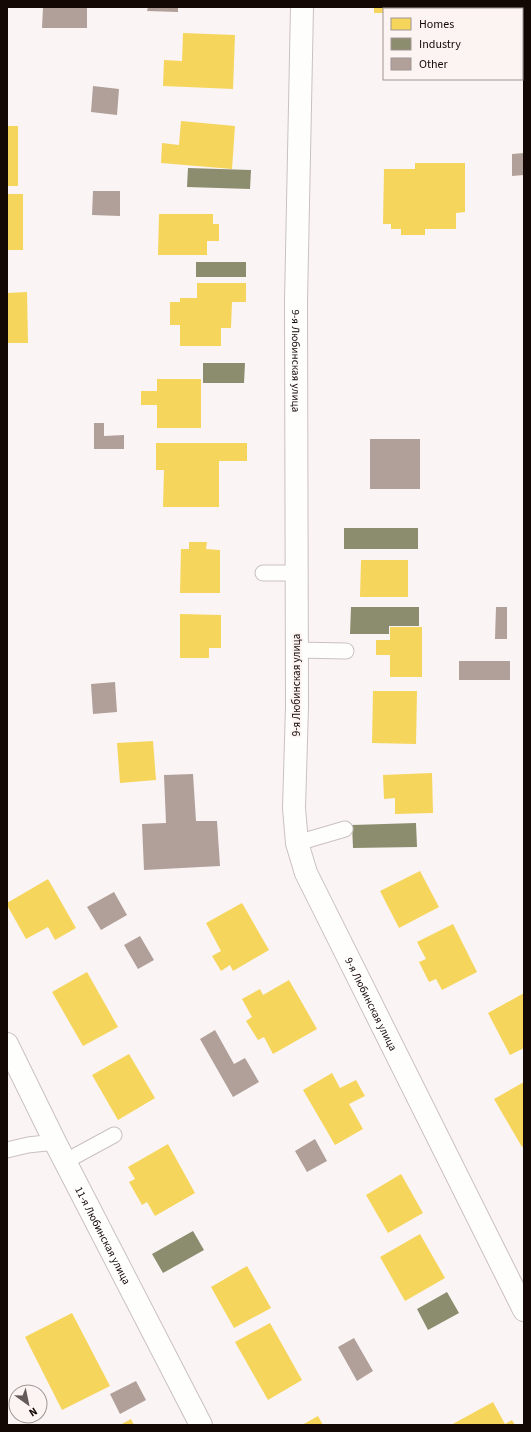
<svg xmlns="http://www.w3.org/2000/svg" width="531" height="1432" viewBox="0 0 531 1432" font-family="'Source Sans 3',sans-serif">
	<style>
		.homes { fill: #f6d55c }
		.industry { fill: #8c8c6e }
		.building { fill: #b19f99 }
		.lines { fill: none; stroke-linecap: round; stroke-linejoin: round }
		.service-casing { stroke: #cac1be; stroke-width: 17 }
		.minor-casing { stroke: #cac1be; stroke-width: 24 }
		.service { stroke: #fefefd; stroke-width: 15 }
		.minor { stroke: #fefefd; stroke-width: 22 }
		.labels { text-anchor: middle; stroke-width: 4; stroke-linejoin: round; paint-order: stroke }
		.street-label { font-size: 11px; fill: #140805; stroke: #fcf4f2 }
	</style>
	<rect width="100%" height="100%" fill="#faf5f4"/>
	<path class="homes" d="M 374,7 L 426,7 L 426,9 L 384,9 L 384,13 L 374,13 Z
		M 183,33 L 235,35 L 233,89 L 163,86 L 164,60 L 182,61 Z
		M 181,121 L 235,126 L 232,169 L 161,163 L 162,143 L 179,145 Z
		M 7,126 L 18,126 L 18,186 L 7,186 Z
		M 415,163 L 465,163 L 465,212 L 456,213 L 456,229 L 425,229 L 425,235 L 401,235 L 401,229 L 391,229 L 391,224 L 383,224 L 384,169 L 415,169 Z
		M 7,194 L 23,194 L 23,250 L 7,250 Z
		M 159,214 L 213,214 L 213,224 L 219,224 L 219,241 L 207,241 L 207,255 L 158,255 Z
		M 197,283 L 246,283 L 246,302 L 232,302 L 231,328 L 221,328 L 221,346 L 180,346 L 180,325 L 170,325 L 170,302 L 180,302 L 180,298 L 197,298 Z
		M 27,292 L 28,343 L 7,343 L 7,293 Z
		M 157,379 L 201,379 L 201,428 L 157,428 L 157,405 L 141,405 L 141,391 L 157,391 Z
		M 156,443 L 247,443 L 247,461 L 219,461 L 219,507 L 163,507 L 164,470 L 156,470 Z
		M 189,542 L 207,542 L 206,549 L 220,550 L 220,593 L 180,593 L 181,549 L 189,549 Z
		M 361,560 L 408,560 L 408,597 L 360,597 Z
		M 180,614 L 221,615 L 221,648 L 209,648 L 209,658 L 180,658 Z
		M 390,627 L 422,627 L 422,677 L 390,677 L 390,655 L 376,655 L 376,640 L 390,640 Z
		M 373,691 L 417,691 L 416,744 L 372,743 Z
		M 153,741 L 156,780 L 120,783 L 117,743 Z
		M 432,773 L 433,813 L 395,814 L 395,798 L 384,799 L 383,775 Z
		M 420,871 L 439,907 L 399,928 L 380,891 Z
		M 48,879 L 76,928 L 55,940 L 48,927 L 26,939 L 7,905 L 7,903 Z
		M 242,903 L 269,950 L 233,971 L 230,965 L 221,971 L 212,956 L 221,951 L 206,923 Z
		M 453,924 L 477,972 L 442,990 L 436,979 L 429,982 L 419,962 L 426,959 L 417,942 Z
		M 87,972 L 118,1027 L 83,1046 L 52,992 Z
		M 289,980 L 317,1029 L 273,1054 L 264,1037 L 258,1040 L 246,1021 L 252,1017 L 242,999 L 260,989 L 263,995 Z
		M 524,993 L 524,1048 L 510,1055 L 488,1013 Z
		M 129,1054 L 155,1098 L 118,1120 L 92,1075 Z
		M 332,1073 L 340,1088 L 356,1080 L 365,1096 L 349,1104 L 363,1129 L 335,1145 L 303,1090 Z
		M 524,1082 L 524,1146 L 522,1147 L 494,1099 Z
		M 168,1144 L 195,1193 L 155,1216 L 147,1202 L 142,1205 L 129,1182 L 135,1179 L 128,1167 Z
		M 401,1174 L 423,1213 L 388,1233 L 366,1195 Z
		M 420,1234 L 445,1278 L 405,1301 L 380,1257 Z
		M 247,1266 L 271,1308 L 234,1328 L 211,1287 Z
		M 72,1313 L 110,1386 L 62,1410 L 25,1337 Z
		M 270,1323 L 302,1380 L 268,1400 L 235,1342 Z
		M 493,1402 L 505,1424 L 512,1420 L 515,1425 L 451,1425 Z
		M 318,1416 L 323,1425 L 302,1425 Z
		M 131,1419 L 134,1425 L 120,1425 Z"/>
	<path class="industry" d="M 188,168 L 251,170 L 250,189 L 187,187 Z
		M 196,262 L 246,262 L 246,277 L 196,277 Z
		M 203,363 L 245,363 L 244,383 L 203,383 Z
		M 344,528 L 418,528 L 418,549 L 344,549 Z
		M 351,607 L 419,607 L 419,626 L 389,626 L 389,634 L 350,634 Z
		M 416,823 L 417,847 L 353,848 L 352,825 Z
		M 193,1231 L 204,1250 L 163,1273 L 152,1254 Z
		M 447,1292 L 459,1313 L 428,1330 L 417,1309 Z"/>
	<path class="building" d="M 43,7 L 87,7 L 87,28 L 42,28 Z
		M 148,7 L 178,7 L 178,12 L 147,11 Z
		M 93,86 L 119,89 L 117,115 L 91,112 Z
		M 524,153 L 524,175 L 512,176 L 512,154 Z
		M 93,191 L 120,191 L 120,216 L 92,215 Z
		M 94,423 L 104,423 L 104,436 L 124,435 L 124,449 L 94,449 Z
		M 370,439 L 420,439 L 420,489 L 370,489 Z
		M 496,607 L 507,607 L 507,639 L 495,639 Z
		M 459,661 L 510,661 L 510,680 L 459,680 Z
		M 115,682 L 117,712 L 93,714 L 91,684 Z
		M 193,774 L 196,821 L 217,821 L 220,866 L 144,870 L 142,824 L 166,823 L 164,775 Z
		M 114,892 L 127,915 L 101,930 L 87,907 Z
		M 140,936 L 154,960 L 138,969 L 124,945 Z
		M 215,1030 L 234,1064 L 245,1058 L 259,1082 L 233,1097 L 200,1039 Z
		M 315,1139 L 327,1161 L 307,1172 L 295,1151 Z
		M 354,1338 L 373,1371 L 357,1381 L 338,1347 Z
		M 136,1381 L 146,1400 L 120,1414 L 110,1394 Z"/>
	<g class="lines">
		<g class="service-casing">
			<path id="service" d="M 263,573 L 296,573
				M 297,650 L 346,651
				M 297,843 L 345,829
				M 7,1150 L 28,1145 L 55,1142
				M 66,1161 L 114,1135"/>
		</g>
		<g class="minor-casing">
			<g id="minor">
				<path id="s1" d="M 302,7 L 296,302 L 297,707 L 294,808 L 297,843 L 306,873 L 524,1310"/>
				<path id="s2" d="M 7,1044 L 55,1142 L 201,1425"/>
			</g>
		</g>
		<use href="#service" class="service"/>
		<use href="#minor" class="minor"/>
	</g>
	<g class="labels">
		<g class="street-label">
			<text dy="4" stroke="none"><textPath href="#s1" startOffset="354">9-я Любинская улица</textPath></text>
			<text transform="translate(296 685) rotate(-90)" y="4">9-я Любинская улица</text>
			<text dy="4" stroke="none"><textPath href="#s1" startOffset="1014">9-я Любинская улица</textPath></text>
			<text dy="4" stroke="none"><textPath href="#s2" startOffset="214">11-я Любинская улица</textPath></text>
		</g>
	</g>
	<rect width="531" height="1432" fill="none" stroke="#140805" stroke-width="16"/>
	<rect x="383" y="8" width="140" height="72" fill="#fcf4f2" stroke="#9f9693"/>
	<rect x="391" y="18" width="20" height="12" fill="#f6d55c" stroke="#9f9693"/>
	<text x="419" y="28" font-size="12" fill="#140805">Homes</text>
	<rect x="391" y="38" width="20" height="12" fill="#8c8c6e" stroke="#9f9693"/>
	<text x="419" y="48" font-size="12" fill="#140805">Industry</text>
	<rect x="391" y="58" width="20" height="12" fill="#b19f99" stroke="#9f9693"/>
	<text x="419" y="68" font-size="12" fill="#140805">Other</text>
	<g transform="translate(28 1404) rotate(147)"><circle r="19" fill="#fcf4f2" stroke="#9f9693"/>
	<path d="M0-3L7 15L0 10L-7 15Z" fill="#645b59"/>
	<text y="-6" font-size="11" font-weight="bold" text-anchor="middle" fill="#140805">N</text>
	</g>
</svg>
